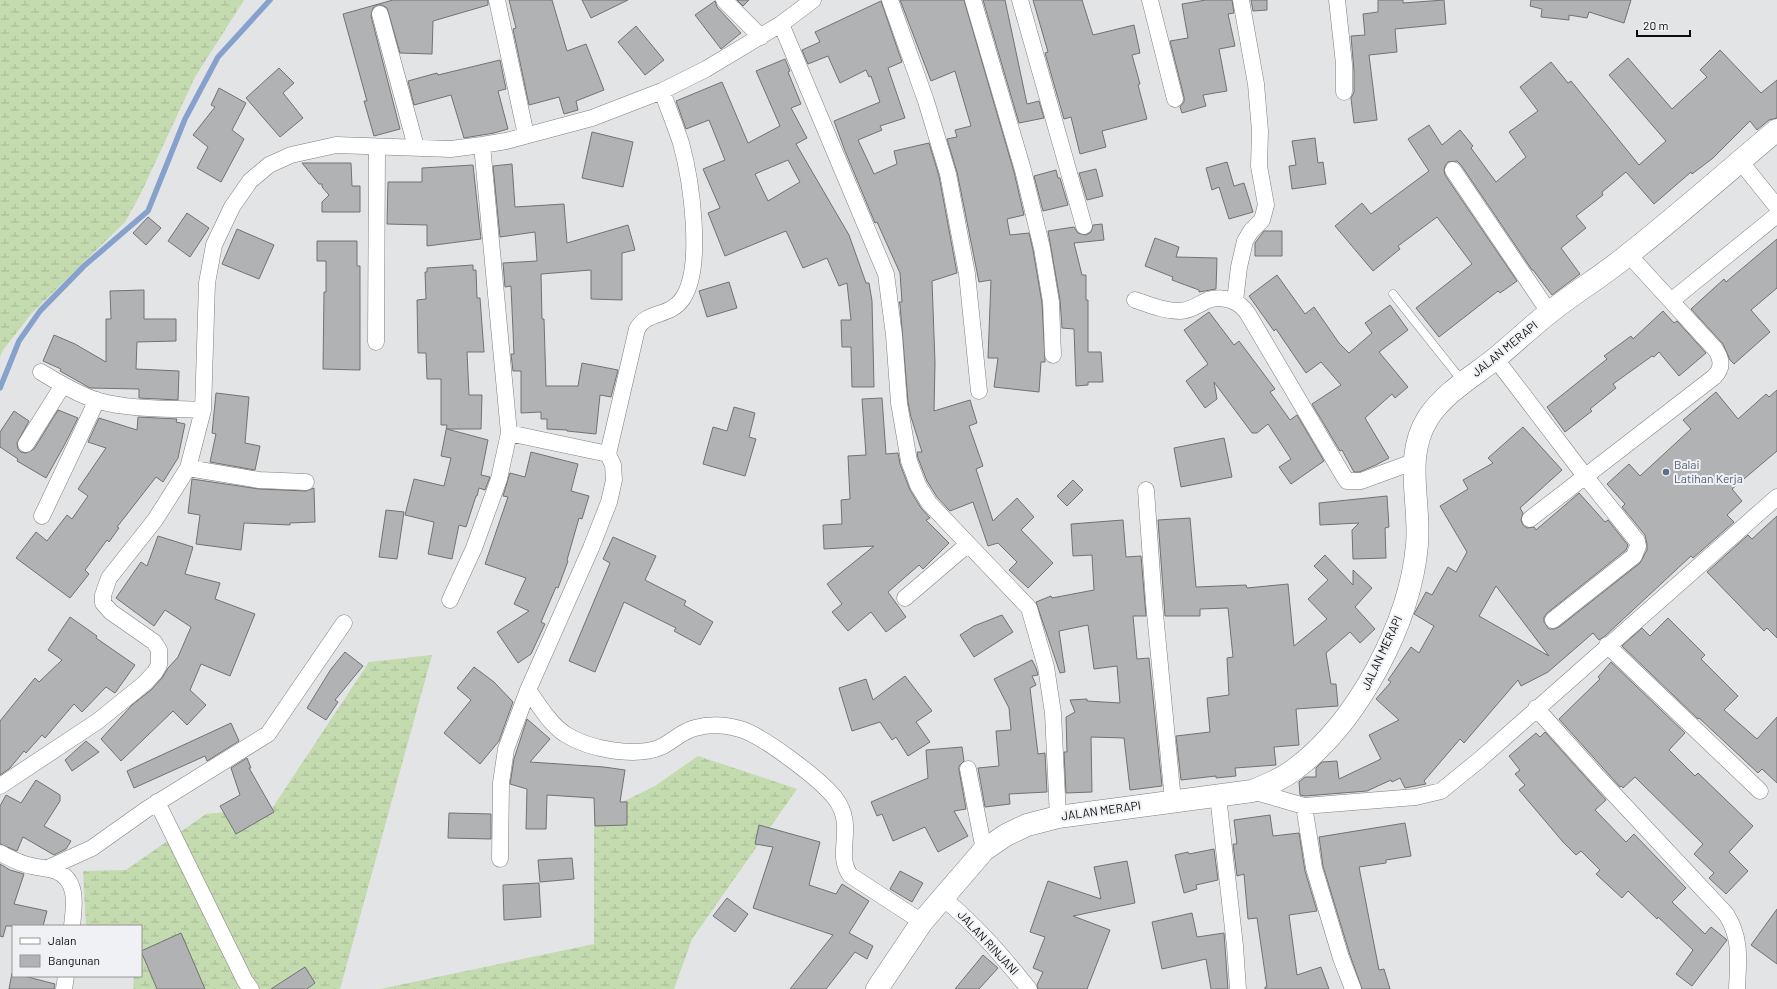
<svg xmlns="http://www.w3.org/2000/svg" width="1777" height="989" viewBox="0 0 1777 989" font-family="Barlow,sans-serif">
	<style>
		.wetland { fill: url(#wetland-marsh) }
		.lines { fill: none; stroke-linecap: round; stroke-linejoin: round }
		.stream { stroke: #86a1cc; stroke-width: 5.5 }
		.building { fill: #b1b2b4; stroke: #717274; fill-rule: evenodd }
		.service-casing { stroke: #7e7f81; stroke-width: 9 }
		.minor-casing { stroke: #7e7f81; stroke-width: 17 }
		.primary-casing { stroke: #7e7f81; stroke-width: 23 }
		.service { stroke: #fff; stroke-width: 8 }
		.minor { stroke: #fff; stroke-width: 16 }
		.primary { stroke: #fff; stroke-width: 22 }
		.service-dot { fill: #5c6f8a; stroke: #f0f1f4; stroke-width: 1.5 }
		.labels { text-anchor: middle; stroke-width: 4; stroke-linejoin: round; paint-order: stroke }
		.street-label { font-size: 12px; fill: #0c0d0e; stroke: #f0f1f4 }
		.service-label { font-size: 12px; fill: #4e5e75; stroke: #f0f1f4; text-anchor: start }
	</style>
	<defs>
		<pattern id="wetland-marsh" width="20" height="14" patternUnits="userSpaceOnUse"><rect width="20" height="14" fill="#c4daaf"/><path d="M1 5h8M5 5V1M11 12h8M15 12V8" fill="none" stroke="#a7ba95"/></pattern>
	</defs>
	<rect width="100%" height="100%" fill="#e3e4e6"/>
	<path class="wetland" d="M 0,0 L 244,0 L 195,77 L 140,195 L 125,222 L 32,313 L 3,350 L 0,357 Z
		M 432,655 L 340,989 L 133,989 L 134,976 L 141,976 L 141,926 L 86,926 L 83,871 L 126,870 L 206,814 L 273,807 L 369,662 Z
		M 698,756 L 797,789 L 692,939 L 674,989 L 380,989 L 594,944 L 594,816 L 655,786 Z"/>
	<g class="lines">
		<path class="stream" d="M 0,388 L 19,341 L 40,311 L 84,266 L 148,211 L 185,119 L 218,57 L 270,0"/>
	</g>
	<path class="building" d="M 393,0 L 488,0 L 488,5 L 433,21 L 432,54 L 400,53 L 387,8 L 382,5 L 377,5 L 373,8 L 371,16 L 400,129 L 374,136 L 364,101 L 367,101 L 343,14 Z
		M 509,0 L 552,0 L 567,51 L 586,44 L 604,90 L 576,101 L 578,110 L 564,114 L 559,97 L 529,105 L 513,29 L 516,28 Z
		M 582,0 L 628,0 L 591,18 Z
		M 737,0 L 749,0 L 743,6 Z
		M 900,0 L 964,0 L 1014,172 L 1024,215 L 1007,219 L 1010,235 L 1029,233 L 1033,250 L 1042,303 L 1045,360 L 1045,362 L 1041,362 L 1039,392 L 994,387 L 998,358 L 988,358 L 991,280 L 979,282 L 957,172 L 947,139 L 957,137 L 955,130 L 971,126 L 955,71 L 931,81 Z
		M 983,0 L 1005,0 L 1027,104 L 1039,101 L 1044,118 L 1019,123 Z
		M 1033,0 L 1082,0 L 1093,35 L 1134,25 L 1140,53 L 1132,55 L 1140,84 L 1138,85 L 1147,119 L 1102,131 L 1106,147 L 1080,154 L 1071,117 L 1064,119 L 1045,53 L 1048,52 Z
		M 1206,0 L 1232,0 L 1234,13 L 1228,14 L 1235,46 L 1219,49 L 1227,91 L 1203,95 L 1206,106 L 1182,113 L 1180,107 L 1184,102 L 1184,97 L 1170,41 L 1188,38 L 1182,4 Z
		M 1251,0 L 1267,0 L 1267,10 L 1253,11 Z
		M 1378,0 L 1403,0 L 1403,3 L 1444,0 L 1446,24 L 1395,29 L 1397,52 L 1369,55 L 1377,120 L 1354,123 L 1351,98 L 1354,92 L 1354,71 L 1351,36 L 1365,35 L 1363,14 L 1378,12 Z
		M 1531,0 L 1631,0 L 1624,23 L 1589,12 L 1587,18 L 1569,15 L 1569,20 L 1541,17 L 1542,9 L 1530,6 Z
		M 715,1 L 717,7 L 741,33 L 721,49 L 695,15 Z
		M 881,1 L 902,62 L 888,68 L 905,118 L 880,126 L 882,130 L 858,140 L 874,174 L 897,164 L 894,151 L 929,143 L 939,176 L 957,273 L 932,281 L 935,363 L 934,411 L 970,400 L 977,423 L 969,426 L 983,466 L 976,469 L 993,521 L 1017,498 L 1034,517 L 1021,530 L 1053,563 L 1028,588 L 1009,570 L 1017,562 L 998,543 L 988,546 L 973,502 L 950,511 L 937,497 L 927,481 L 918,458 L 917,452 L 922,452 L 911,417 L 908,402 L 900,305 L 899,302 L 902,302 L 900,273 L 877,222 L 875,223 L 845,151 L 834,121 L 880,102 L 871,76 L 869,77 L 866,70 L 840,83 L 828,56 L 808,64 L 802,50 L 820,42 L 815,32 Z
		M 636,26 L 664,60 L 645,75 L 618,42 Z
		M 1720,50 L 1761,93 L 1777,80 L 1777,118 L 1769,120 L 1757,130 L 1750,121 L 1713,158 L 1692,174 L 1691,172 L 1654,204 L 1626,172 L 1602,192 L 1603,195 L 1576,216 L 1586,228 L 1561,248 L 1580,274 L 1552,295 L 1533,270 L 1532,270 L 1461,165 L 1457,161 L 1448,162 L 1445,166 L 1444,170 L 1445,175 L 1517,281 L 1500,293 L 1498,291 L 1439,337 L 1416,308 L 1472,264 L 1437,217 L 1398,246 L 1400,249 L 1373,271 L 1335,226 L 1362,203 L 1371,214 L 1429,171 L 1408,139 L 1429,125 L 1442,145 L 1460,130 L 1473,146 L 1471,148 L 1496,182 L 1526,157 L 1509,132 L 1538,111 L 1520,87 L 1551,62 L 1568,83 L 1571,81 L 1639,165 L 1666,141 L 1609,75 L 1628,58 L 1672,109 L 1707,77 L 1700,70 Z
		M 785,59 L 790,71 L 788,72 L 801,104 L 791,108 L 807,138 L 796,144 L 849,235 L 866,283 L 869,283 L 872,301 L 874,387 L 852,387 L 851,347 L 842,347 L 841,320 L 851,320 L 847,283 L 839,286 L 827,258 L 803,268 L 786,231 L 725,256 L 708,213 L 720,208 L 703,169 L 725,160 L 709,120 L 686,129 L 676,101 L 722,82 L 748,143 L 780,126 L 756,71 ZM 788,160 L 800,182 L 768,201 L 755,174 Z
		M 500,60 L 506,89 L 498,91 L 508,129 L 494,133 L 464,138 L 451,95 L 414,105 L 408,81 L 437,73 L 438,75 Z
		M 279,68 L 294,83 L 283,93 L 303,118 L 280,137 L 246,98 Z
		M 219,88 L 246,103 L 232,130 L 244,139 L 221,182 L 197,168 L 208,147 L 193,135 L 215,107 L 211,105 Z
		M 592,132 L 633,142 L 623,187 L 582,178 Z
		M 1315,138 L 1318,163 L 1323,162 L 1326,184 L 1292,189 L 1289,166 L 1296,165 L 1292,141 Z
		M 1227,162 L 1234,186 L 1244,183 L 1253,212 L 1229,219 L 1219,187 L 1212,190 L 1206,168 Z
		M 302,163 L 351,163 L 352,186 L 360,186 L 360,212 L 322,212 L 322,202 L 329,195 L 322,187 L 322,184 L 319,184 Z
		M 512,164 L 515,207 L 564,204 L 567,243 L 628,225 L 635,250 L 622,253 L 622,300 L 591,299 L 591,270 L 541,274 L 542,319 L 544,319 L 546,386 L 578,386 L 582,363 L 618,370 L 611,397 L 600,395 L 596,434 L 567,431 L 567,430 L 547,429 L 547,419 L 541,419 L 541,412 L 521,413 L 521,371 L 513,371 L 511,354 L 514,354 L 511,286 L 505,287 L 503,263 L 537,261 L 535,232 L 500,237 L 493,166 Z
		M 473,165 L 481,239 L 427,246 L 427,225 L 387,224 L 388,182 L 422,182 L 422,168 Z
		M 1096,169 L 1103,196 L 1087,200 L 1079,173 Z
		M 1056,170 L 1058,178 L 1060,178 L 1068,205 L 1043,211 L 1034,176 Z
		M 187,213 L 209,228 L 190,257 L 168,241 Z
		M 148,217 L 161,228 L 146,245 L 133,233 Z
		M 1102,224 L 1104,240 L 1074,243 L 1082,275 L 1086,275 L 1086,300 L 1088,300 L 1088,352 L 1101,352 L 1103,382 L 1088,382 L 1088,385 L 1076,386 L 1074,329 L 1062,328 L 1060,300 L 1048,231 L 1074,227 L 1078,233 L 1086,235 L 1091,232 L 1093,225 Z
		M 237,229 L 274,245 L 259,279 L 222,264 Z
		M 1264,231 L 1282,231 L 1282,256 L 1255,256 L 1255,243 Z
		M 1155,238 L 1179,247 L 1176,257 L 1217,258 L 1216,289 L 1199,292 L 1199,290 L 1172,280 L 1173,277 L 1145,266 Z
		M 1777,239 L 1777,288 L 1751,310 L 1770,332 L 1734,364 L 1730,360 L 1723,344 L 1691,309 L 1724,279 L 1726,282 Z
		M 317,241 L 357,241 L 357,266 L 360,266 L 360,370 L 323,369 L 324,292 L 326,292 L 326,261 L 317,261 Z
		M 473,265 L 473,270 L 476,270 L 477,298 L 480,298 L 484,352 L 467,352 L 469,395 L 482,395 L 481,429 L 447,429 L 488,440 L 481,475 L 490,477 L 485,490 L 479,488 L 477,496 L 476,496 L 466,527 L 459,525 L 452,559 L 428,554 L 434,522 L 405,515 L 414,479 L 444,486 L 451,458 L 441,456 L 447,425 L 441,425 L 441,379 L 427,379 L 426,353 L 418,353 L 417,300 L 426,299 L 425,272 L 427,272 L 427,268 Z
		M 1277,275 L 1305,314 L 1314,307 L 1339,343 L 1349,353 L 1372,333 L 1365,323 L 1390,305 L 1408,330 L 1379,352 L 1408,387 L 1395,398 L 1392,394 L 1365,418 L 1389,458 L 1376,465 L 1359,472 L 1354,472 L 1342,450 L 1340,451 L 1312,404 L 1341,385 L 1321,362 L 1306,373 L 1276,329 L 1274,331 L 1249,296 Z
		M 729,282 L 737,308 L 707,317 L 699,291 Z
		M 144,290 L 144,319 L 176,319 L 176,341 L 137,342 L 136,369 L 179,371 L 178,400 L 139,398 L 139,389 L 90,388 L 60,371 L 61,369 L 43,361 L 54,335 L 75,344 L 106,362 L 106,319 L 111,319 L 110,291 Z
		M 1663,311 L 1674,323 L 1677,321 L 1706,353 L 1679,376 L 1659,352 L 1654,357 L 1652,356 L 1613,384 L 1616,388 L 1590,409 L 1592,411 L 1565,432 L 1547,407 L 1607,359 L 1604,356 L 1631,336 L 1633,339 Z
		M 1209,312 L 1234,345 L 1239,341 L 1275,389 L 1270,392 L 1290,420 L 1297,415 L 1324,461 L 1291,484 L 1279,467 L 1291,459 L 1268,424 L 1257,433 L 1252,433 L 1214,382 L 1217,399 L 1205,408 L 1186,381 L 1208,364 L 1184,330 Z
		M 1777,390 L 1777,451 L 1732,489 L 1742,501 L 1727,515 L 1734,522 L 1693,558 L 1691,556 L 1605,636 L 1599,640 L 1593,633 L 1548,672 L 1521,686 L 1518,680 L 1464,743 L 1460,739 L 1424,781 L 1426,784 L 1405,788 L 1400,778 L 1392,782 L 1391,780 L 1367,791 L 1305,796 L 1300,795 L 1299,782 L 1305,777 L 1316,777 L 1316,768 L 1322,762 L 1337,761 L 1339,779 L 1381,759 L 1369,735 L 1399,720 L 1376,699 L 1391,682 L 1388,680 L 1411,647 L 1419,653 L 1434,626 L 1414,614 L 1426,592 L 1432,595 L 1448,567 L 1456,572 L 1467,552 L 1440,506 L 1468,489 L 1463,480 L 1493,463 L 1488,458 L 1523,427 L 1562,470 L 1520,508 L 1523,513 L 1521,520 L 1523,525 L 1527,528 L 1534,527 L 1536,530 L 1579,493 L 1605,522 L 1608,520 L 1628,545 L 1626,550 L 1547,613 L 1544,617 L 1544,622 L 1549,629 L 1554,629 L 1559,627 L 1640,563 L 1647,550 L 1647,544 L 1645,535 L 1622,507 L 1625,504 L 1607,484 L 1629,464 L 1640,476 L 1691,429 L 1683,420 L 1716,392 L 1738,419 L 1766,394 L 1769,397 ZM 1496,586 L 1549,656 L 1479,616 Z
		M 216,393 L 249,397 L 245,443 L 260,446 L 255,470 L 210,462 L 216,434 L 212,433 Z
		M 882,398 L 886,454 L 898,453 L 900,464 L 910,490 L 921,508 L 930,518 L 926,520 L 949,543 L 923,569 L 919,565 L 888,592 L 906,617 L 886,632 L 871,612 L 848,631 L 832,612 L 842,604 L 827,584 L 874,546 L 824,549 L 823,525 L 842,524 L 841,500 L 850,499 L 848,456 L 866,455 L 862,399 Z
		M 734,407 L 755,413 L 749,437 L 756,439 L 745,476 L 703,464 L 713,427 L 727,431 Z
		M 58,410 L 78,418 L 65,444 L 46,478 L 17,461 L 18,459 L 0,447 L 0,432 L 14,411 L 29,421 L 17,443 L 18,449 L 21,452 L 26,453 L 34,449 Z
		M 138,417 L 177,419 L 176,422 L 185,424 L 178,458 L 163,482 L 156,477 L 117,527 L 119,528 L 109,542 L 107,540 L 85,570 L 89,574 L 70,598 L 16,558 L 36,532 L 47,541 L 67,515 L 72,519 L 88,496 L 78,489 L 106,448 L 88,442 L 99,418 L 137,430 Z
		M 1224,438 L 1232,477 L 1181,487 L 1174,448 Z
		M 531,452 L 578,464 L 571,491 L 589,496 L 582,519 L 579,518 L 567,560 L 568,561 L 558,588 L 556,587 L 541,622 L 545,624 L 531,654 L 518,663 L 497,632 L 529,611 L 514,604 L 526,578 L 485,564 L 508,497 L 503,496 L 510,473 L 525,477 Z
		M 192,479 L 259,489 L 306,491 L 314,488 L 315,522 L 290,523 L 290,525 L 244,523 L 241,550 L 196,544 L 200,515 L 188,513 Z
		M 1073,480 L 1083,490 L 1067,506 L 1057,496 Z
		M 1387,496 L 1389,527 L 1385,528 L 1386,558 L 1353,559 L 1352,530 L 1359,523 L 1320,525 L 1319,503 Z
		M 386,510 L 404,512 L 397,559 L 379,557 Z
		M 1777,516 L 1777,638 L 1767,628 L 1764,631 L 1707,572 L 1748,535 L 1752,539 Z
		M 1190,518 L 1196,587 L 1246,585 L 1247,588 L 1288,584 L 1294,646 L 1327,619 L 1308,599 L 1328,580 L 1314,566 L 1325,555 L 1353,585 L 1353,570 L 1372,588 L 1355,607 L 1375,629 L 1360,643 L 1350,632 L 1326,653 L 1331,684 L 1336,684 L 1338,706 L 1296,709 L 1299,745 L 1274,747 L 1276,765 L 1235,768 L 1236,776 L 1216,778 L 1216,776 L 1181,780 L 1176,736 L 1210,732 L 1207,698 L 1229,695 L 1227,658 L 1233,657 L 1228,608 L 1200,609 L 1200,616 L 1165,616 L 1158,520 Z
		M 1123,520 L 1126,557 L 1141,556 L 1146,616 L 1133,616 L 1137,659 L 1149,658 L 1162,786 L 1130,790 L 1124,738 L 1091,737 L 1092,792 L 1066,793 L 1064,752 L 1067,752 L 1066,717 L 1075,712 L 1070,700 L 1087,699 L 1087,701 L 1120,703 L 1117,666 L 1094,669 L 1088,625 L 1059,631 L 1065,672 L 1060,673 L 1036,602 L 1051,596 L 1052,598 L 1094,590 L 1092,555 L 1073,556 L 1071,524 Z
		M 158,536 L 193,547 L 185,574 L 220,583 L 215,599 L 255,614 L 230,676 L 201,664 L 190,690 L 206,705 L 187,725 L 173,711 L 121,761 L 101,739 L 132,705 L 151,690 L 162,678 L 168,668 L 178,657 L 191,627 L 165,610 L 154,626 L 116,598 L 141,562 L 147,566 Z
		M 613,537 L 656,556 L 645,580 L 686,601 L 684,605 L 713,622 L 700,645 L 674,631 L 676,628 L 624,602 L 595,672 L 569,661 L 610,563 L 603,559 Z
		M 1002,615 L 1013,632 L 974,657 L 960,635 L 974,626 Z
		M 70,617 L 97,636 L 96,638 L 135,665 L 115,693 L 106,687 L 82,712 L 74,704 L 45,738 L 42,735 L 26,753 L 24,751 L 10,768 L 0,775 L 0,721 L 35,678 L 39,682 L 62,660 L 48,650 Z
		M 1668,618 L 1705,655 L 1701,659 L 1738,696 L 1724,710 L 1757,739 L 1777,717 L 1777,783 L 1762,769 L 1758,773 L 1699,718 L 1698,719 L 1622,646 L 1642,628 L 1650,636 Z
		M 345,652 L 363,666 L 335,700 L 338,702 L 326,720 L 307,708 L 331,669 Z
		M 1032,660 L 1036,668 L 1038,675 L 1032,676 L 1036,685 L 1030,688 L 1038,754 L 1045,753 L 1047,792 L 1009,794 L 1010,804 L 985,807 L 978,768 L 999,766 L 996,731 L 1011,730 L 1009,708 L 994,679 Z
		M 1611,662 L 1685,733 L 1669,750 L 1695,776 L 1698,773 L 1753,826 L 1729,852 L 1748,871 L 1726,894 L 1709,878 L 1714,873 L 1694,854 L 1703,844 L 1635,777 L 1623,788 L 1621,786 L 1620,787 L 1559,719 L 1600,679 L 1598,677 Z
		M 474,667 L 494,682 L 513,702 L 499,741 L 480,764 L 444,733 L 471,700 L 457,688 Z
		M 905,676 L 932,711 L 916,722 L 930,742 L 908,756 L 896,737 L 892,740 L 880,722 L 852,731 L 839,688 L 866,679 L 873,700 Z
		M 527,719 L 550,739 L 530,762 L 604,767 L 625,770 L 620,802 L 627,802 L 627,825 L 595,826 L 594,798 L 547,795 L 546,829 L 526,829 L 527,789 L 510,784 L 514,759 Z
		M 231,723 L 239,741 L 207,761 L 205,756 L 134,788 L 127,771 Z
		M 1545,732 L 1606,800 L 1595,810 L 1626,842 L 1634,834 L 1686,888 L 1672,902 L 1705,934 L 1711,927 L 1726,939 L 1727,940 L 1692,986 L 1676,974 L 1693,950 L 1658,917 L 1657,919 L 1628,891 L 1622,898 L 1596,874 L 1600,870 L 1581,851 L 1576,855 L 1563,842 L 1519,790 L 1525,785 L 1515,774 L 1520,770 L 1509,756 L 1536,733 L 1540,737 Z
		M 86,741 L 99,752 L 72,771 L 65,760 Z
		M 962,747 L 964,761 L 959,766 L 959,770 L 966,809 L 954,811 L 968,836 L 938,852 L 925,827 L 893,841 L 882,814 L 877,816 L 871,802 L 928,778 L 926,750 Z
		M 247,758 L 251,768 L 249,768 L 274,812 L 236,834 L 220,806 L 240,795 L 231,768 Z
		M 36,780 L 60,795 L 60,801 L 44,826 L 71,841 L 66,849 L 54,855 L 23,837 L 17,851 L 0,844 L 0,806 L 6,795 L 21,803 Z
		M 449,813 L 491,814 L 491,839 L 448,838 Z
		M 1270,815 L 1273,836 L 1299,833 L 1305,871 L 1317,911 L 1289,915 L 1297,975 L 1321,967 L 1329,989 L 1265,989 L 1265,987 L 1267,987 L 1257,918 L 1248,919 L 1244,874 L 1237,876 L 1233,844 L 1237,844 L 1234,820 Z
		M 1405,823 L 1411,856 L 1386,860 L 1386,863 L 1359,867 L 1379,970 L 1384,969 L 1390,989 L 1362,989 L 1350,955 L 1323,866 L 1319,837 Z
		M 759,825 L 820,842 L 809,885 L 836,894 L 842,884 L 869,901 L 849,933 L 873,946 L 867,959 L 855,952 L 826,989 L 790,989 L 833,935 L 753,908 L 773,847 L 755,844 Z
		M 1214,849 L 1218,880 L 1196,885 L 1197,889 L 1184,893 L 1175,855 L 1188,852 L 1189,854 Z
		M 572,858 L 574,879 L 540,882 L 538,860 Z
		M 1127,861 L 1135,903 L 1073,916 L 1110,930 L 1087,989 L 1038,989 L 1037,985 L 1043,972 L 1033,968 L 1045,937 L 1030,932 L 1048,881 L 1101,899 L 1094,867 Z
		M 0,864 L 10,870 L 24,874 L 14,904 L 47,911 L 43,926 L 6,926 L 3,937 L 0,936 Z
		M 900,871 L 923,883 L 912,902 L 890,889 Z
		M 539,883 L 541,917 L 504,920 L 503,885 Z
		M 727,898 L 748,914 L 735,932 L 713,916 Z
		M 1777,909 L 1777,964 L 1751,945 Z
		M 1192,913 L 1197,937 L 1224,933 L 1228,989 L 1211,989 L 1206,959 L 1162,969 L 1152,922 Z
		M 181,933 L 205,989 L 157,989 L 141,951 Z
		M 983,955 L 998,968 L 979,989 L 955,989 Z
		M 305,967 L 315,983 L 307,989 L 271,989 Z
		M 12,973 L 13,976 L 24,976 L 55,984 L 54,989 L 9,989 Z"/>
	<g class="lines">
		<g class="service-casing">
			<path id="service" d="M 1393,294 L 1463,382"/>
		</g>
		<g class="minor-casing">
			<path id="minor" d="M 497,0 L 526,135
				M 724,0 L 761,37
				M 890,0 L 926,101 L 948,174 L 967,274 L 979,391
				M 973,0 L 1023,170 L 1042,248 L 1051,302 L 1053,355
				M 1020,0 L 1084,226
				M 1150,0 L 1175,99
				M 1337,0 L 1344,64 L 1344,92
				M 380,14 L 416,147
				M 781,24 L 886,274 L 894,335 L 899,403 L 909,461 L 918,485 L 929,503 L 1029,608 L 1046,667 L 1053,713 L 1058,817
				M 1740,161 L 1777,207
				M 1453,170 L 1549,312
				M 1135,300 C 1150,305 1164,311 1180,311 C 1190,311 1199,304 1208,300 C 1224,295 1240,301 1248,314 L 1343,475 L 1347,481 L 1361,481 L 1413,462
				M 1235,301 L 1239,267 L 1245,241 L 1251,231 L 1262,220 L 1266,205 L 1259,166 L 1260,131 L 1256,84 L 1241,0
				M 1671,301 L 1777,215
				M 376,342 L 377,147
				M 1495,358 L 1585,476 L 1637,541 L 1638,546 L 1634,556 L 1553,620
				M 41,372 C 59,383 79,395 99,401 C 132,410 169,408 203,410
				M 26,444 L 63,385
				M 608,454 L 637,329 C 647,310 670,318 683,298 C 704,266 691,179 681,143 C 675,125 668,108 662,91
				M 188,468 L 259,480 L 306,482
				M 1146,490 L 1154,603 L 1173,801
				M 42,516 L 97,400
				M 1530,519 L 1714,377 C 1723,368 1722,359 1715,349 L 1629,255
				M 905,598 L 967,545
				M 450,600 L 474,548 L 499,479 L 509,433 L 482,145
				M 1607,645 L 1760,791
				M 528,690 C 539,705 549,723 565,734 C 588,749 635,758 661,747 C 673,741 682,731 695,728 C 709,724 726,725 740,729 C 762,735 820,779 835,798 C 857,827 834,852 850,875 L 922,922
				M 1536,708 L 1596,775 L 1726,914 C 1742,939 1738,961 1737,989
				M 968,769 L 984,850
				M 0,786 L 98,721 L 145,683 L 155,672 L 159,665 L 159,650 L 154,642 L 111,612 L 103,603 L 103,595 L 109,578 L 155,520 L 188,468 L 203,410 L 207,283 L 214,245 L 232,207 L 250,181 L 269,165 L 291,155 L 336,145 L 451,149 L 482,145 L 506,141 L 592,118 L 662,91 L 706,69 L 781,24 L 813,0
				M 1252,791 L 1304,806 L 1416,797 L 1441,791 L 1478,761 L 1777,497
				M 1218,796 L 1235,946 L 1238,989
				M 157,802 L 245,981 L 251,989
				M 1304,806 L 1314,868 L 1341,958 L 1353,989
				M 0,853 C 10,858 20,864 32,866 C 40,868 48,868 56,871 C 79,880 74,907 72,926
				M 500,859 L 501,783 L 506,749 L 528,690 L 591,548 L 609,502 L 614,480 L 613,465 L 608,454 L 509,433
				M 48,868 L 92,848 L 147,809 L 268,734 L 344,623
				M 944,899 C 976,925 1003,957 1029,989
				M 64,989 L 66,976"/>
		</g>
		<g class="primary-casing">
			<path id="primary" d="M 877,989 L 922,922 L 984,850 L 1006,835 L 1027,825 L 1058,817 L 1252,791 C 1267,785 1282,779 1295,769 C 1358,722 1410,623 1417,545 C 1421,503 1403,457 1428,418 C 1444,393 1472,377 1495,359 C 1513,344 1531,327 1550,312 C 1575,292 1604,275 1629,254 C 1680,214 1728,171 1777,130"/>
		</g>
		<use href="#service" class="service"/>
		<use href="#minor" class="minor"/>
		<use href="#primary" class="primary"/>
	</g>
	<circle class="service-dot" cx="1666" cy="472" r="4"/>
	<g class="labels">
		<g class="street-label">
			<text transform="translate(1505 349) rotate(-39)" y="4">JALAN MERAPI</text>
			<text transform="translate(1382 653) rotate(-65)" y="4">JALAN MERAPI</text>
			<text transform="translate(1101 811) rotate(-8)" y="4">JALAN MERAPI</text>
			<text transform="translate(988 943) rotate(47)" y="4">JALAN RINJANI</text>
		</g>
		<g class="service-label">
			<text x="1674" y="469">Balai<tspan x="1674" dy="14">Latihan Kerja</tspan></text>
		</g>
	</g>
	<rect x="12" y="925" width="130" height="52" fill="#f0f1f4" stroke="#959698"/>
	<rect x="20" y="938" width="20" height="6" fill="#ffffff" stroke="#959698"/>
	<text x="48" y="945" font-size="12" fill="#0c0d0e">Jalan</text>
	<rect x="20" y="955" width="20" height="12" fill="#b1b2b4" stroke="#959698"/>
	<text x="48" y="965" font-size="12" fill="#0c0d0e">Bangunan</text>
	<path d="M1637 30v6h53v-6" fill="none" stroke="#0c0d0e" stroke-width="2"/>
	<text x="1643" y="30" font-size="12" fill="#0c0d0e" stroke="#f0f1f4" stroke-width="3" paint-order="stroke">20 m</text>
</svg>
